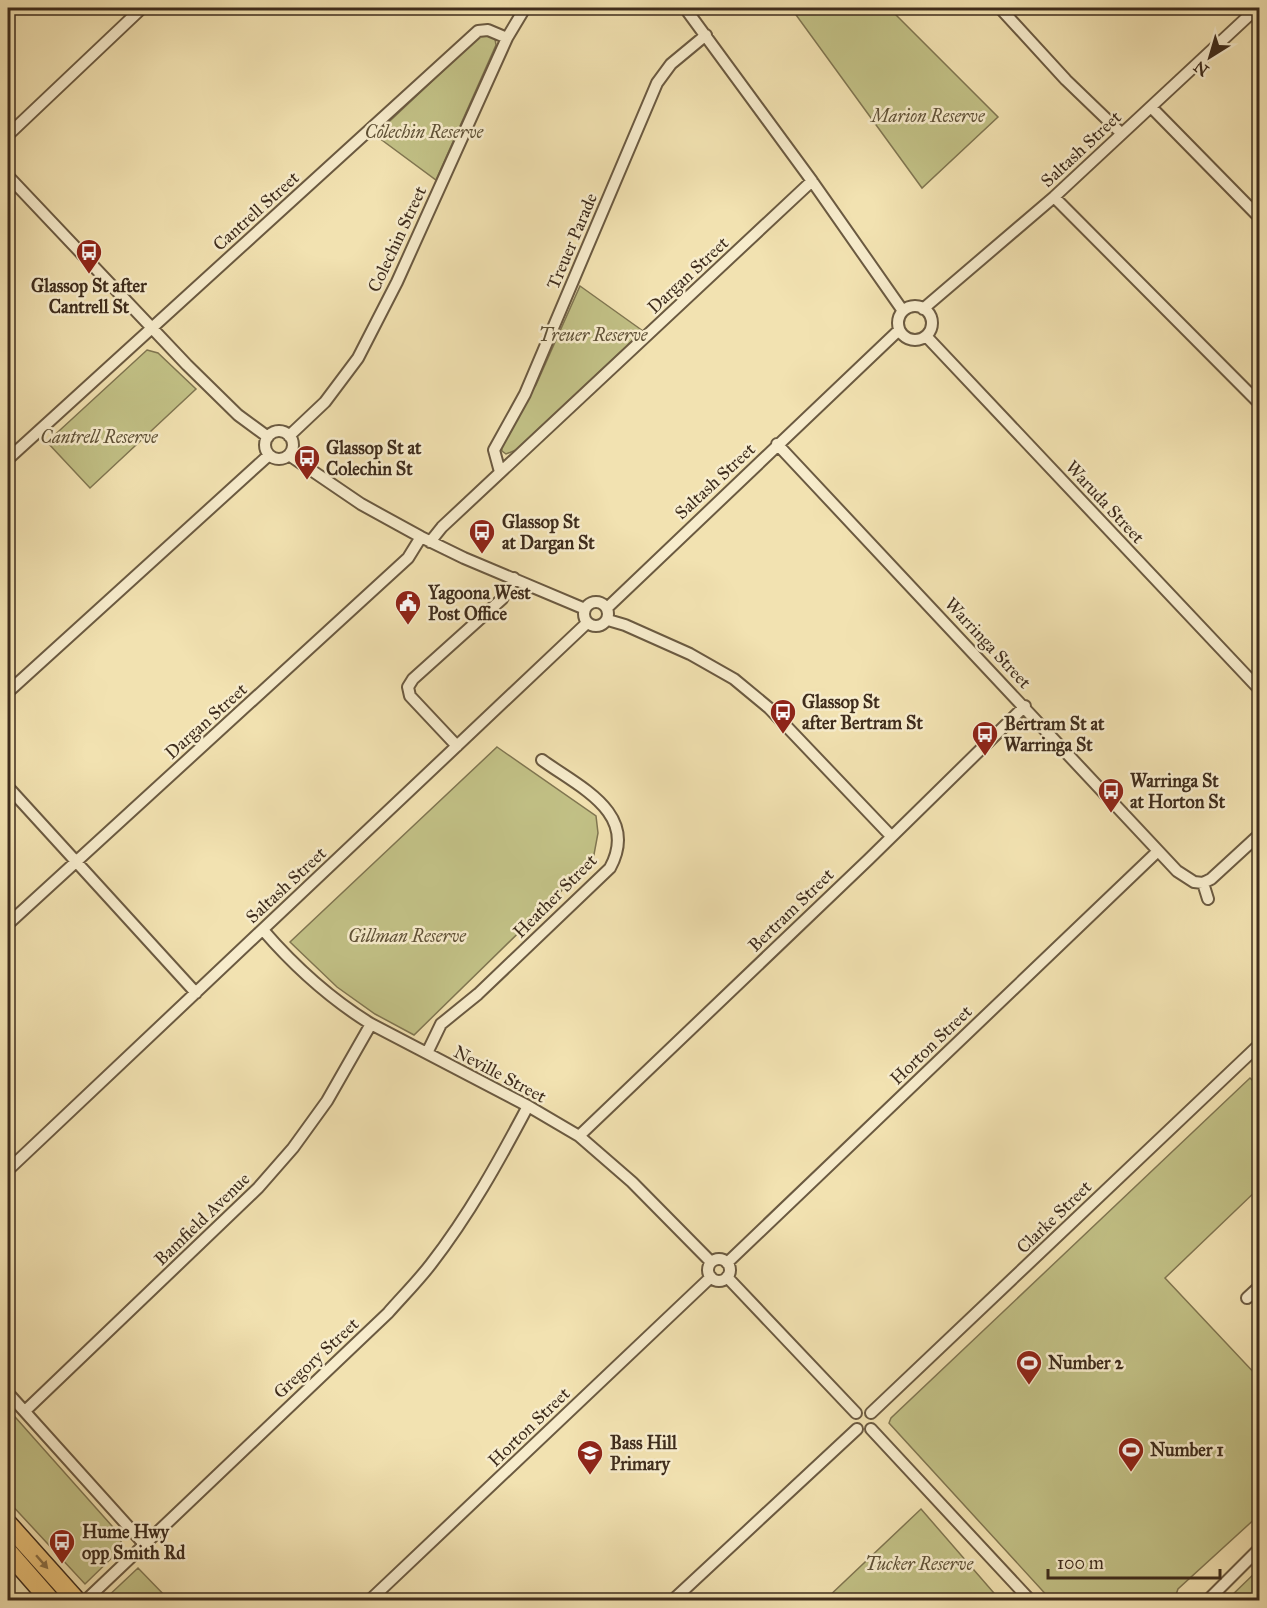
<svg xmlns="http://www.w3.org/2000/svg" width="1267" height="1608" viewBox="0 0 1267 1608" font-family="'IM FELL Great Primer',serif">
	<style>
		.green { fill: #c2c186; stroke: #807651; stroke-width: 1.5 }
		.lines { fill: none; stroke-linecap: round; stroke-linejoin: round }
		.street-casing { stroke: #6b5a41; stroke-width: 14 }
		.highway-casing { stroke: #3e2c1c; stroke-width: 21 }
		.street { stroke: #f7eccc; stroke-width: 10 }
		.highway { stroke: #e9c178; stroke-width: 18 }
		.oneway { fill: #8b6f45 }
		.labels { text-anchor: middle; stroke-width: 5; stroke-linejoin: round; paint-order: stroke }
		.park-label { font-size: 18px; font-style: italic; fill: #5f5136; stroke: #f7eccc }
		.street-label { font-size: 18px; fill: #3e2c1c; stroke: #f7eccc }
		.poi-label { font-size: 18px; font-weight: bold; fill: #3e2c1c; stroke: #f7eccc; text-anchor: start }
	</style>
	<rect width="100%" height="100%" fill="#f2e2b1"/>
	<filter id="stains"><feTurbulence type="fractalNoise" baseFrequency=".00333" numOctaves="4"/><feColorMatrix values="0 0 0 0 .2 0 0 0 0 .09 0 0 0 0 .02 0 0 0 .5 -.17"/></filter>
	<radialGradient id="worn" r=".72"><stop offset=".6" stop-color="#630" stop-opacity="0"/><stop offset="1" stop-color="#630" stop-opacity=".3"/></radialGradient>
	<path class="green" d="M 791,8 L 889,8 L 998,117 L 922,188 Z
		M 492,35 L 495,39 L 496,45 L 436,180 L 375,135 L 480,36 Z
		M 580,286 L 643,331 L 516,450 L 506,454 L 502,451 L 501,445 L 516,416 L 536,385 Z
		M 147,350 L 158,353 L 196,389 L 90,488 L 47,442 Z
		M 497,747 L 596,816 L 598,833 L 593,860 L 414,1035 L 375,1014 L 337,987 L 290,942 Z
		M 1250,1078 L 1259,1087 L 1259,1188 L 1165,1278 L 1259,1378 L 1259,1515 L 1178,1589 L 1174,1600 L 1051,1600 L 889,1423 L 891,1418 Z
		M 8,1409 L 120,1535 L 122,1548 L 85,1584 L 8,1501 Z
		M 921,1509 L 1000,1600 L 825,1600 Z
		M 138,1568 L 169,1600 L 104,1600 Z
		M 1259,1569 L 1259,1600 L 1227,1600 Z"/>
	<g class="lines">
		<g class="street-casing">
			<path id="street" d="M 685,8 L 812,181 L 903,311
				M 1000,8 L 1066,80 L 1121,133
				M 1152,108 L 1260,218
				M 8,135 L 142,8
				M 8,176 L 187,365 L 238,415 L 268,437
				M 1054,197 L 1260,404
				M898 323a17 17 0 1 1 34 0a17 17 0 1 1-34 0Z
				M 923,309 L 1054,197 L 1257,8
				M 926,336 L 1260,690
				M265 445a14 14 0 1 1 28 0a14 14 0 1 1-28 0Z
				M 289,436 L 325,402 L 358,358 L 397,282 L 507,38 L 525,8
				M 777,444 L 1177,871 L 1194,882 L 1203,883 L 1211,879 L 1260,834
				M 289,455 L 361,504 L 421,537 L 464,558 L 585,609
				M 8,459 L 478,31 L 488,30 L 507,38
				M 500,472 L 494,450 L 525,394 L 657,83 L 671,64 L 706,35
				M 430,542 L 442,527 L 812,181
				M584 614a12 12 0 1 1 24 0a12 12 0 1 1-24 0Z
				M 607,608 L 899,330
				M 608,620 L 625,625 L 690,654 L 734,679 L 769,708 L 891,836
				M 8,692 L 269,455
				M 457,746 L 410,696 L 408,687 L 413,679 L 502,599 L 514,578
				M 8,787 L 196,993
				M 1203,883 L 1208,899
				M 8,924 L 408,558 L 421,537
				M 263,930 C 295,967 329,998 371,1024 L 528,1106 L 579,1136 L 632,1182 L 711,1262
				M 427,1053 L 441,1024 L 478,994 L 610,868 C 640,813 579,787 542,760
				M 579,1136 L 869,859 L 1025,706
				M 8,1170 L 587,623
				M708 1270a11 11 0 1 1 22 0a11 11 0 1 1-22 0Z
				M 727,1263 L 1158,851
				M 727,1277 L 856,1413
				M 1247,1298 L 1260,1286
				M 8,1393 L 144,1544
				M 25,1411 L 258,1188 L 293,1148 L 327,1101 L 371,1024
				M 871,1413 L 1260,1044
				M 871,1429 L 1030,1600
				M 86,1600 L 388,1313 C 402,1297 418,1281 431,1264 C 469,1215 499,1161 528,1106
				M 370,1600 L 711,1277
				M 673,1600 L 857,1429
				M 1208,1600 L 1260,1548"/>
		</g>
		<g class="highway-casing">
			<path id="highway" d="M 8,1524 L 76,1600
				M 8,1552 L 50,1600"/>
		</g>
		<use href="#street" class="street"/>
		<use href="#highway" class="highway"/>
	</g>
	<defs><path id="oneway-solid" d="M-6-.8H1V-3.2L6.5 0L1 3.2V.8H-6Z" transform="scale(1.5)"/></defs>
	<use class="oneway" href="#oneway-solid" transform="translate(42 1562) rotate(49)"/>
	<defs>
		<g id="bus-pin" transform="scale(1.35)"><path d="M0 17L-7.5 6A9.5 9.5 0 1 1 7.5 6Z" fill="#8f2418" stroke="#f7eccc"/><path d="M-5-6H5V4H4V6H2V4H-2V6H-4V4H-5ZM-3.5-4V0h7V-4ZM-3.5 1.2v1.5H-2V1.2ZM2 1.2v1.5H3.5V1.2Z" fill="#fff"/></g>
		<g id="civic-pin" transform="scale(1.35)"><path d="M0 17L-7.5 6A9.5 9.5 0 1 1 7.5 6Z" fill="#8f2418" stroke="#f7eccc"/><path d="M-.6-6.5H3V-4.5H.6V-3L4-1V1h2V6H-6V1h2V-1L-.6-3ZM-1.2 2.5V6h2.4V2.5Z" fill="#fff"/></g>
		<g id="stadium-pin" transform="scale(1.35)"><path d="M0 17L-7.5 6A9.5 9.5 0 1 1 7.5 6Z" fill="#8f2418" stroke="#f7eccc"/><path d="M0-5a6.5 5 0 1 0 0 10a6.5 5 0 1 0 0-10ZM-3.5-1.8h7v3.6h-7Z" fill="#fff"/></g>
		<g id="school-pin" transform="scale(1.35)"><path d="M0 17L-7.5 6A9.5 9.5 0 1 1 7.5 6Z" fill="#8f2418" stroke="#f7eccc"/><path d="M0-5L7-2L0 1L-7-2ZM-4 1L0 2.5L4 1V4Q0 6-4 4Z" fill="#fff"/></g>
	</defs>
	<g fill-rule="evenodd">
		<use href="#bus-pin" x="89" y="252"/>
		<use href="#bus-pin" x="307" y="458"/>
		<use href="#bus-pin" x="482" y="532"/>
		<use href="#civic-pin" x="408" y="603"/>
		<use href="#bus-pin" x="783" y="712"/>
		<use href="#bus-pin" x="985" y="734"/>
		<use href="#bus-pin" x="1111" y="791"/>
		<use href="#stadium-pin" x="1029" y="1363"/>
		<use href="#stadium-pin" x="1131" y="1450"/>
		<use href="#school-pin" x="590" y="1453"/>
		<use href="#bus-pin" x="62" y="1542"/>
	</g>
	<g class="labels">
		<g class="park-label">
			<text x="928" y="122">Marion Reserve</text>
			<text x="424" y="138">Colechin Reserve</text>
			<text x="593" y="341">Treuer Reserve</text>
			<text x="99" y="443">Cantrell Reserve</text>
			<text x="407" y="942">Gillman Reserve</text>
			<text x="919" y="1570">Tucker Reserve</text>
		</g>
		<g class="street-label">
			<text transform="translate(1081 149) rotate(-43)" y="6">Saltash Street</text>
			<text transform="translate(256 211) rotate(-42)" y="6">Cantrell Street</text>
			<text transform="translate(397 239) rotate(-65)" y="6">Colechin Street</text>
			<text transform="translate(572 241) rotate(-67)" y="6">Treuer Parade</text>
			<text transform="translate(688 275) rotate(-43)" y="6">Dargan Street</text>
			<text transform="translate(715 481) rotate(-43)" y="6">Saltash Street</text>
			<text transform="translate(1105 502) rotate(47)" y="6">Waruda Street</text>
			<text transform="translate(988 643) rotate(47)" y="6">Warringa Street</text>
			<text transform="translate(206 721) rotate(-42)" y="6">Dargan Street</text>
			<text transform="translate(286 885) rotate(-43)" y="6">Saltash Street</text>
			<text transform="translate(555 896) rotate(-45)" y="6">Heather Street</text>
			<text transform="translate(791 910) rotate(-44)" y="6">Bertram Street</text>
			<text transform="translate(931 1045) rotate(-44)" y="6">Horton Street</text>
			<text transform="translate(500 1074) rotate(28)" y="6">Neville Street</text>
			<text transform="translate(1054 1217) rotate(-44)" y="6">Clarke Street</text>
			<text transform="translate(202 1219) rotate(-44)" y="6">Bamfield Avenue</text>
			<text transform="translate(316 1358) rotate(-43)" y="6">Gregory Street</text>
			<text transform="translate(529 1427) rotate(-44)" y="6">Horton Street</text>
		</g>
		<g class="poi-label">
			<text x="89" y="292" text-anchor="middle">Glassop St after<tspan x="89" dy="21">Cantrell St</tspan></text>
			<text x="326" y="454">Glassop St at<tspan x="326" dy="21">Colechin St</tspan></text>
			<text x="502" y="528">Glassop St<tspan x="502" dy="21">at Dargan St</tspan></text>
			<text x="428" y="599">Yagoona West<tspan x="428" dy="21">Post Office</tspan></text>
			<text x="802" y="708">Glassop St<tspan x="802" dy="21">after Bertram St</tspan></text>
			<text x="1004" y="730">Bertram St at<tspan x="1004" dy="21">Warringa St</tspan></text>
			<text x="1130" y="787">Warringa St<tspan x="1130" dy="21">at Horton St</tspan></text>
			<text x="1048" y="1369">Number 2</text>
			<text x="610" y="1449">Bass Hill<tspan x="610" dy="21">Primary</tspan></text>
			<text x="1150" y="1456">Number 1</text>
			<text x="82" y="1538">Hume Hwy<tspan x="82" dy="21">opp Smith Rd</tspan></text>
		</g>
	</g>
	<rect width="1267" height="1608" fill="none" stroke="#f2e2b1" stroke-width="30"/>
	<rect x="9" y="9" width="1249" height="1590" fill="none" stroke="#3e2c1c" stroke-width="3"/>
	<rect x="15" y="15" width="1237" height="1578" fill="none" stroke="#3e2c1c" stroke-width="1.5"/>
	<g transform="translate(1210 57) rotate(217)" stroke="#f7eccc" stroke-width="4.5" paint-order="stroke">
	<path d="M0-4.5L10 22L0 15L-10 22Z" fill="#3e2c1c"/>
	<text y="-9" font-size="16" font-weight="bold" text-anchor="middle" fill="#3e2c1c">N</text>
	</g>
	<path d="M1048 1569v9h172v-9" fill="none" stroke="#3e2c1c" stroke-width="3"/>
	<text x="1057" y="1569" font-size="18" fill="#3e2c1c" stroke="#f7eccc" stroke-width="4.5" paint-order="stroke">100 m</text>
	<rect width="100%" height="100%" filter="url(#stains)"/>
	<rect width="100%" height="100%" fill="url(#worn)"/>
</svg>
